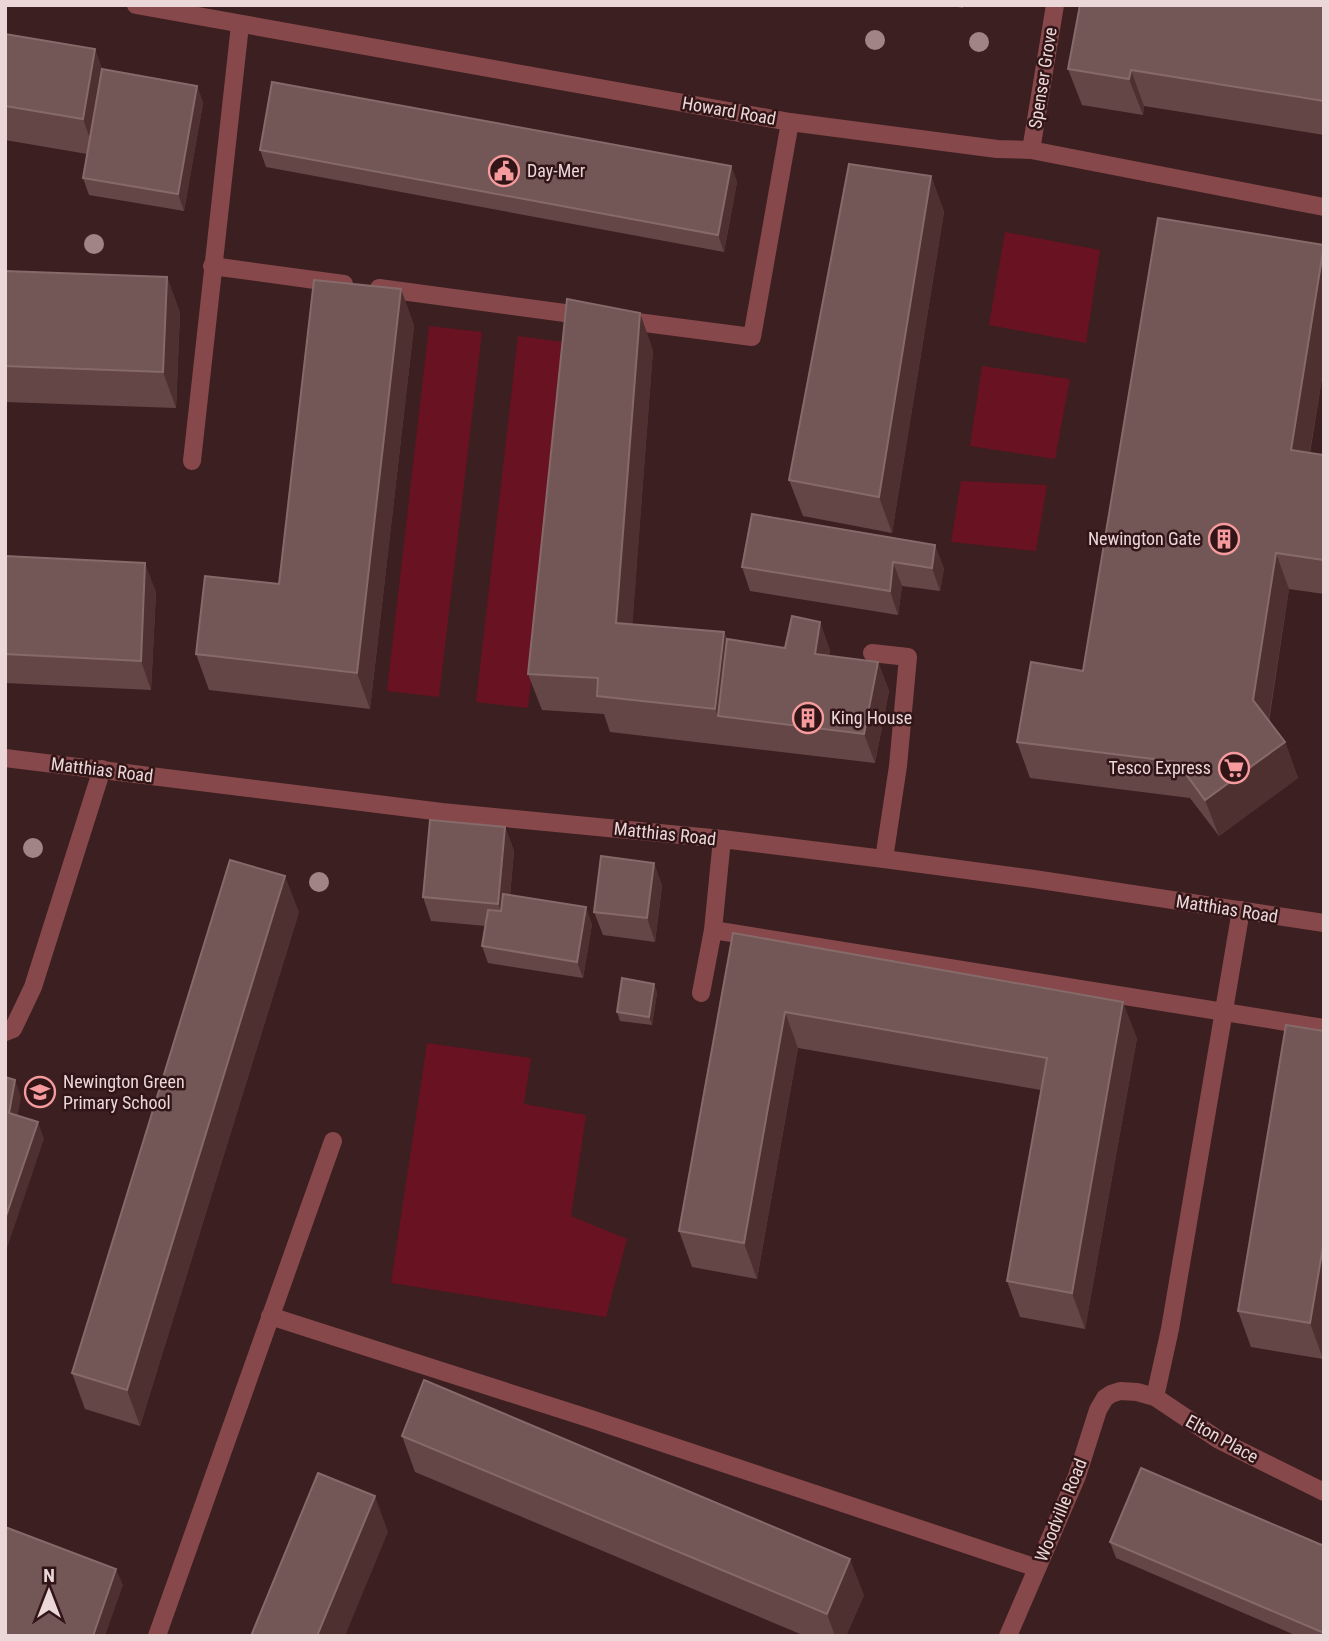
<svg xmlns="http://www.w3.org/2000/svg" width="1329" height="1641" viewBox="0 0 1329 1641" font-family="'Roboto Condensed',sans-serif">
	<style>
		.green { fill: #691222 }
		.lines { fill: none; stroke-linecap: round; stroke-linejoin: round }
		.service { stroke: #86484b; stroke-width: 18 }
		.pedestrian { stroke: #86484b; stroke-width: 18 }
		.minor { stroke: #86484b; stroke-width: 18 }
		.tertiary { stroke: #86484b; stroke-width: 18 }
		.tree { fill: #a18485 }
		.wall { fill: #654647 }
		.shaded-wall { fill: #4f3031 }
		.building { fill: #735656; stroke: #866a6a; stroke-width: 2 }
		.labels { text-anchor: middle; stroke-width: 5; stroke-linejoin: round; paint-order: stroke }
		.street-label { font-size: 18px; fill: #ebd7d7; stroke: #311517 }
		.poi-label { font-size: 18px; fill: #ebd7d7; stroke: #311517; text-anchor: start }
	</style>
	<rect width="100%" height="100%" fill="#3c1f20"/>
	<path class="green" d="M 1005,232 L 1100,250 L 1086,343 L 989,325 Z
		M 429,326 L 482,332 L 439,697 L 387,691 Z
		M 518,336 L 571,343 L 528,708 L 476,702 Z
		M 982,366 L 1070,379 L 1055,459 L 970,446 Z
		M 961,481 L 1047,485 L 1036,551 L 951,542 Z
		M 427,1043 L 531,1058 L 524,1104 L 586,1115 L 571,1216 L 627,1239 L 606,1317 L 391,1283 Z"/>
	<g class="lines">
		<path class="service" d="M 212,266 L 344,284
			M 379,288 L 587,316
			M 622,320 L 752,337 L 790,122
			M 192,461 L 240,25
			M 872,653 L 908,657 L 898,766 L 884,859
			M 722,839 L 713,930 L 1324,1028
			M 701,993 L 713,930
			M 5,1032 L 13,1029 L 33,987 L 102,769
			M 270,1316 L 591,1419 L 1037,1568
			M 1155,1397 L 1170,1329 L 1241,910
			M 157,1636 L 333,1141"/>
		<path class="pedestrian" d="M 1149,173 L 1324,207"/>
		<path class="minor" d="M 136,5 L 790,122 L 997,149 L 1031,150 L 1149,173
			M 1031,150 L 1055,5
			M 1008,1636 L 1077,1476 L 1098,1410 L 1105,1398 L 1111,1394 L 1120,1391 L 1137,1392 L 1155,1397 L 1219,1440 L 1324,1492"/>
		<path class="tertiary" d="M 5,758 L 442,812 L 722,839 L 884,859 L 1034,879 L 1324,923"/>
	</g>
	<g class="tree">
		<circle cx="875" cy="40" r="10"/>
		<circle cx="979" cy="42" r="10"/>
		<circle cx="94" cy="244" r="10"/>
		<circle cx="33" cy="848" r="10"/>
		<circle cx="319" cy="882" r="10"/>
	</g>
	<path class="wall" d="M 947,5 L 963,5 L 963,8 Z
		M 1324,5 L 1324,135 L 1144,106 L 1143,115 L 1082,105 L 1068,69 Z
		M 5,34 L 95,49 L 102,69 L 197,86 L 203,103 L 184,211 L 89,195 L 83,178 L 87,154 L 5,140 Z
		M 260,150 L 731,166 L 737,182 L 724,252 L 266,167 Z
		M 931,176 L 944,212 L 892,533 L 803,516 L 789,480 Z
		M 1324,245 L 1324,366 L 1310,453 L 1324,455 L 1324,594 L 1289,589 L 1269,721 L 1285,742 L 1298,778 L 1219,836 L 1190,798 L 1030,778 L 1017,742 L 1083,671 Z
		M 5,271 L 167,277 L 180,313 L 176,408 L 5,402 Z
		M 401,289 L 414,326 L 370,709 L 209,690 L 196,654 L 279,584 Z
		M 653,350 L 632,624 L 724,632 L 727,639 L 785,648 L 820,622 L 830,651 L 829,656 L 878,662 L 889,691 L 875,763 L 610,732 L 604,714 L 542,710 L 528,674 Z
		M 752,514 L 944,568 L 940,591 L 902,586 L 898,615 L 750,591 L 742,567 Z
		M 5,556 L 156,592 L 151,690 L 5,683 Z
		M 505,827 L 514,851 L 510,896 L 592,924 L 583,978 L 488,963 L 482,946 L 486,926 L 431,921 L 423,897 Z
		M 654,863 L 662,886 L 655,942 L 603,935 L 594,912 Z
		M 299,912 L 140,1426 L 85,1409 L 72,1373 Z
		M 733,933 L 1137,1038 L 1085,1329 L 1020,1317 L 1007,1281 L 1041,1090 L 798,1048 L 757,1279 L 692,1267 L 679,1231 Z
		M 654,984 L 657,993 L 652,1025 L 620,1021 L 617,1012 Z
		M 1324,1031 L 1324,1356 L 1323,1359 L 1251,1347 L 1238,1311 Z
		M 402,1436 L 864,1595 L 846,1636 L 805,1636 L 415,1472 Z
		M 1110,1542 L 1324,1546 L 1324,1636 L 1297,1636 L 1116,1558 Z"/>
	<path class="shaded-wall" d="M 95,49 L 108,85 L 96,156 L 83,119 Z
		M 1131,70 L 1144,106 L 1143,115 L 1129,79 Z
		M 197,86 L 203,103 L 184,211 L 178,194 Z
		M 731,166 L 737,182 L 724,252 L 718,235 Z
		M 931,176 L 944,212 L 892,533 L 879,497 Z
		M 1324,250 L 1324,366 L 1304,486 L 1291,450 Z
		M 167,277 L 180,313 L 176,408 L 163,372 Z
		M 401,289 L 414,326 L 370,709 L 357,673 Z
		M 640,313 L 653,350 L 630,659 L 616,623 Z
		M 935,545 L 944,568 L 940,591 L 932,568 Z
		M 1276,553 L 1289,589 L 1266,736 L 1253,700 Z
		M 893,562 L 902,586 L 898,615 L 890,591 Z
		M 145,563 L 156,592 L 151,690 L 141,661 Z
		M 820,622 L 830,651 L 825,683 L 815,654 Z
		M 724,632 L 737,668 L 718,716 L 715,709 Z
		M 878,662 L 889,691 L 875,763 L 864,734 Z
		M 1285,742 L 1298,778 L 1219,836 L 1205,800 Z
		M 505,827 L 514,851 L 507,928 L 498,904 Z
		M 654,863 L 662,886 L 655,942 L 647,918 Z
		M 285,876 L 299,912 L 140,1426 L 127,1390 Z
		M 586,907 L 592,924 L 583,978 L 577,962 Z
		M 654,984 L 657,993 L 652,1025 L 649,1017 Z
		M 1123,1002 L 1137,1038 L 1085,1329 L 1072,1293 Z
		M 785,1012 L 798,1048 L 757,1279 L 744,1243 Z
		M 15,1080 L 21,1097 L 15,1130 L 9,1113 Z
		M 38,1122 L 44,1139 L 5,1254 L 5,1219 Z
		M 1324,1241 L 1324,1356 L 1323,1359 L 1310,1323 Z
		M 375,1496 L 388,1532 L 345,1636 L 317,1636 Z
		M 850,1559 L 864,1595 L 846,1636 L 835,1636 L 827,1614 Z
		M 116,1569 L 123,1585 L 105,1636 L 93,1636 Z"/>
	<path class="building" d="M 1080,5 L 1324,5 L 1324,101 L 1131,70 L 1129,79 L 1068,69 Z
		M 5,34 L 95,49 L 83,119 L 5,106 Z
		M 102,69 L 197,86 L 178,194 L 83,178 Z
		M 272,82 L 731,166 L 718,235 L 260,150 Z
		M 849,164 L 931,176 L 879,497 L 789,480 Z
		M 1158,218 L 1324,245 L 1291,450 L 1324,455 L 1324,560 L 1276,553 L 1253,700 L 1285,742 L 1205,800 L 1177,762 L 1017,742 L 1031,662 L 1083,671 Z
		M 5,271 L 167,277 L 163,372 L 5,366 Z
		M 314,280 L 401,289 L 357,673 L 196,654 L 205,576 L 279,584 Z
		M 567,299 L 640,313 L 616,623 L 724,632 L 715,709 L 597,696 L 598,678 L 528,674 Z
		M 752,514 L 935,545 L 932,568 L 893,562 L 890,591 L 742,567 Z
		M 5,556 L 145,563 L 141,661 L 5,654 Z
		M 792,616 L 820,622 L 815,654 L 878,662 L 864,734 L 718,716 L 727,639 L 785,648 Z
		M 430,820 L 505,827 L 498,904 L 423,897 Z
		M 601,856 L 654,863 L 647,918 L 594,912 Z
		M 230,860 L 285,876 L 127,1390 L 72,1373 Z
		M 503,894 L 586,907 L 577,962 L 482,946 L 488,910 L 501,911 Z
		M 733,933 L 1123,1002 L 1072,1293 L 1007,1281 L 1047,1058 L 785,1012 L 744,1243 L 679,1231 Z
		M 622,978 L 654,984 L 649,1017 L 617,1012 Z
		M 1286,1025 L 1324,1031 L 1324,1241 L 1310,1323 L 1238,1311 Z
		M 5,1077 L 15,1080 L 9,1113 L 38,1122 L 5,1219 Z
		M 424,1380 L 850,1559 L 827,1614 L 402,1436 Z
		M 1141,1468 L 1324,1546 L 1324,1633 L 1110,1542 Z
		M 318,1473 L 375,1496 L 317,1636 L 251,1636 Z
		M 5,1527 L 116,1569 L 93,1636 L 5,1636 Z"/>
	<defs>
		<g id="civic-ring" transform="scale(1.575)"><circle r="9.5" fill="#311517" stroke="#f59b9e" stroke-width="1.5"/><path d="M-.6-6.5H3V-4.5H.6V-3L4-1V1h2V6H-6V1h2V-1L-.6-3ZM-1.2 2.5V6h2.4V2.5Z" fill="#f59b9e"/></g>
		<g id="building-ring" transform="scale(1.575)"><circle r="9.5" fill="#311517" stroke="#f59b9e" stroke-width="1.5"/><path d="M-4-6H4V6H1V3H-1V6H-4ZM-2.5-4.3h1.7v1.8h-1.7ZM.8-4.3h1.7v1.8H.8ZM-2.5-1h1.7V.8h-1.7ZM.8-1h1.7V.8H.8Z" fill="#f59b9e"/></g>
		<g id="supermarket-ring" transform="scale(1.575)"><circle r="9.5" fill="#311517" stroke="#f59b9e" stroke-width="1.5"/><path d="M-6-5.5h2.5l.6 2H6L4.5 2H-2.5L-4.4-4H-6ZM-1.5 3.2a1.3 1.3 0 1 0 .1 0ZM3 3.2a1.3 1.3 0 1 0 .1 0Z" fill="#f59b9e"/></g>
		<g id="school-ring" transform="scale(1.575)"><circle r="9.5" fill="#311517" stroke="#f59b9e" stroke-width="1.5"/><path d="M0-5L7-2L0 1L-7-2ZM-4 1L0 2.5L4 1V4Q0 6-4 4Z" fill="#f59b9e"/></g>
	</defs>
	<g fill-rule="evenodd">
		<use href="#civic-ring" x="504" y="171"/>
		<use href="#building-ring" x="1224" y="539"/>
		<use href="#building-ring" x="808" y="718"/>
		<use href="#supermarket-ring" x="1234" y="768"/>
		<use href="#school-ring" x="40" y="1092"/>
	</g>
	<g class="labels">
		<g class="street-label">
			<text transform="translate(1043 78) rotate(-81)" y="6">Spenser Grove</text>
			<text transform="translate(729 111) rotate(10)" y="6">Howard Road</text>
			<text transform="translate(102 770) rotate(7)" y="6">Matthias Road</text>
			<text transform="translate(665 834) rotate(6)" y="6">Matthias Road</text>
			<text transform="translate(1227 909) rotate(9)" y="6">Matthias Road</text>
			<text transform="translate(1222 1439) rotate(29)" y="6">Elton Place</text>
			<text transform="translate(1061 1510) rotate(-68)" y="6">Woodville Road</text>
		</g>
		<g class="poi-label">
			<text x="527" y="177">Day-Mer</text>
			<text x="1201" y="545" text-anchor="end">Newington Gate</text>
			<text x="831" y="724">King House</text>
			<text x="1211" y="774" text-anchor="end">Tesco Express</text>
			<text x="63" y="1088">Newington Green<tspan x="63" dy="21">Primary School</tspan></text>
		</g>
	</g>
	<rect width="1329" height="1641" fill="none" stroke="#ebd7d7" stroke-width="14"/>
	<g transform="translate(49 1592)" stroke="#311517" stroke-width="5" paint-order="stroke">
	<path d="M0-5L12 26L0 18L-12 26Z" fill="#ebd7d7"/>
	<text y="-10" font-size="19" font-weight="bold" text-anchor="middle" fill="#ebd7d7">N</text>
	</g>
</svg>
